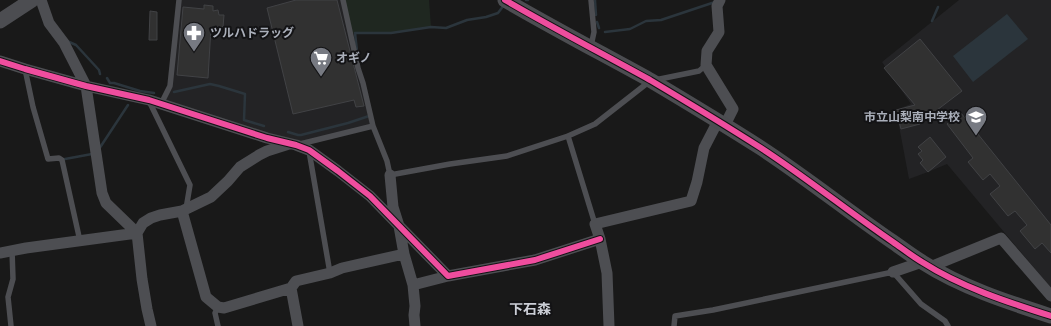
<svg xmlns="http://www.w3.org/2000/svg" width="1051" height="326" viewBox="0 0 1051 326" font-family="'DejaVu Sans','Noto Sans JP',sans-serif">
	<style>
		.built { fill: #232325 }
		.green { fill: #1f2720 }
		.water { fill: #2b353c }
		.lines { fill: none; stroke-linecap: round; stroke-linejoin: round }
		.stream { stroke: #2b353c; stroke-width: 2.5 }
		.building { fill: #313131; stroke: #414245 }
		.lane { stroke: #4d4e52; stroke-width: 5.5 }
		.street { stroke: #4d4e52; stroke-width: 11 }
		.secondary { stroke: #4c4d51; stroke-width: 15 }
		.cycleway-casing { stroke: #131315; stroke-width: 8 }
		.cycleway { stroke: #ef4d9e; stroke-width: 6 }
		.labels { text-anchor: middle; stroke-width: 4; stroke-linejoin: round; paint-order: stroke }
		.poi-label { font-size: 12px; font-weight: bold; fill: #aaafba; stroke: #131315; text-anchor: start }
		.quarter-label { font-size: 14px; font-weight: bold; fill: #cbced6; stroke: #131315 }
	</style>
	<rect width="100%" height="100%" fill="#191919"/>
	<path class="built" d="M 179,0 L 343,0 L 373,126 L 296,145 L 161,104 L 170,86 Z
		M 959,0 L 1051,0 L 1051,288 L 947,164 L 928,172 L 909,179 L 896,110 L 911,104 L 882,62 Z"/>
	<path class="green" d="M 343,0 L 429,0 L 431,27 L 391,33 L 350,33 Z"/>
	<path class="water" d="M 1007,14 L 1028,39 L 973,82 L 953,56 Z"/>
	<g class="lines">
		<path class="stream" d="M 526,0 L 528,0
			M 595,0 L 596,15
			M 932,21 L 938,7
			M 597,22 L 599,28
			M 605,32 L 630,29 L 646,21 L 661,20 L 715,2
			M 67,41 L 76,45 L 99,70 L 100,74
			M 357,51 L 355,33 L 391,33 L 431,27 L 446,28 L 467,20 L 486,17 L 498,13 L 504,5
			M 107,78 L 110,83 L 114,83 L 140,91 L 154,93
			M 174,92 L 210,84 L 219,86 L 245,94 L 244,120 L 264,126
			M 288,132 L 298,135 L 301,135 L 348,123 L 369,116 L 369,115
			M 99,149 L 128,105
			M 65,159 L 92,154"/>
	</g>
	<path class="building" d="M 296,0 L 337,0 L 364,106 L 356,107 L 354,100 L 293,114 L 267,8 Z
		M 204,5 L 213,6 L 213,11 L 218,10 L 219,15 L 224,15 L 223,27 L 211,27 L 208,78 L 177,75 L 183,7 L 204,9 Z
		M 150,11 L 157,12 L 157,40 L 149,40 Z
		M 920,39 L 962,91 L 920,123 L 920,124 L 901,129 L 896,110 L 915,105 L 884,68 Z
		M 961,113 L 1051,225 L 1051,253 L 1042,243 L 1035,249 L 1020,231 L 1027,225 L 1015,211 L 1008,216 L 990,194 L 1000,186 L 990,174 L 983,180 L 968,162 L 973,158 L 947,124 Z
		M 930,137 L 946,157 L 928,172 L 920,163 L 923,160 L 918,154 L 922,151 L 918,147 Z"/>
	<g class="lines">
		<path class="lane" d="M 343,0 L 358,68 L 363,83 L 373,126 L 387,161 L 390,175 L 450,164 L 507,156 L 568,136 L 595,124 L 650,81 L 699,71 L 706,65
			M 591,46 L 594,32 L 591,0
			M 25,69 L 33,107 L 48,159 L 59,158 L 62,160 L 80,241
			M 149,101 L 190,185 L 186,209
			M 161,104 L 170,86 L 179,0
			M 568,136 L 595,224
			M 300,144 L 373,126
			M 309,151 L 330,273
			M 11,326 L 8,297 L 13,279 L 12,250
			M 218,326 L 215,313 L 218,307
			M 674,326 L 675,316 L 713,310 L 893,272 L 921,304 L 945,321 L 948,326"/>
		<path class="street" d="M 41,0 L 49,23 L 64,43 L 86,86 L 102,193 L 106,203 L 137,233
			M 720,0 L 717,6 L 719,32 L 707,51 L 706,65 L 733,109 L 725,125
			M 0,61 L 25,69 L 86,86 L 149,100 L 267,138 L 296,145 L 309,150 L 338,171 L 370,196 L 448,276 L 535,260 L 600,239
			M 390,175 L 393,207 L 399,226 L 404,254 L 413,285 L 415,306 L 414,315 L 415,326
			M 182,211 L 206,297 L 218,307 L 224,308 L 291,288 L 296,281 L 330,273 L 342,268 L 404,254
			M 0,253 L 26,248 L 137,233
			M 930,267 L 1001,238 L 1051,296
			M 893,272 L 922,262
			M 413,285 L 448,276
			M 291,288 L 298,326
			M 151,326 L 147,309 L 142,279 L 137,233 L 143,223 L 151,218 L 160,215 L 182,211 L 211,197 L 228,181 L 240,167 L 259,155 L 267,151 L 289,144
			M 609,326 L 607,273 L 600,239 L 595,224 L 691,201 L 697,182 L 704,148 L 718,121"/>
		<path class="secondary" d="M 505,0 C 553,28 601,53 650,80 C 687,102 725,125 761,148 C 807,178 849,212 893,242 C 903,249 912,256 922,262 C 961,287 1007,302 1051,316
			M 0,21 L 32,0"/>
		<g class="cycleway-casing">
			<path id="cycleway" d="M 505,0 C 553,28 601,53 650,80 C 687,102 725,125 761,148 C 807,178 849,212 893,242 C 903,249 912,256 922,262 C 961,287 1007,302 1051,316
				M 0,61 L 25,69 L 86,86 L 149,100 L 267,138 L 296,145 L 309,150 L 338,171 L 370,196 L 448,276 L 535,260 L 600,239"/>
		</g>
		<use href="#cycleway" class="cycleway"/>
	</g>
	<defs>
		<g id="pharmacy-pin" transform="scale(1.15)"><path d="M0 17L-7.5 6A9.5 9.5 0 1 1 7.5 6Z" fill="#777a82" stroke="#131315"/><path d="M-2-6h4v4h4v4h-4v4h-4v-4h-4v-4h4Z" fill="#fff"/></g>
		<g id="supermarket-pin" transform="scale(1.15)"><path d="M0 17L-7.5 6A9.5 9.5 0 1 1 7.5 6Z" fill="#777a82" stroke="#131315"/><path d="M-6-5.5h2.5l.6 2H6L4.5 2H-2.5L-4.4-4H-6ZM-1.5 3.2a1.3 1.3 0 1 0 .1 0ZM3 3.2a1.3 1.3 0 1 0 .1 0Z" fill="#fff"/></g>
		<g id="school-pin" transform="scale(1.15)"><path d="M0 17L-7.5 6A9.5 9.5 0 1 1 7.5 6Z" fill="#777a82" stroke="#131315"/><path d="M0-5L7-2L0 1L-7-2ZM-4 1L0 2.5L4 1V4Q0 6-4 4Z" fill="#fff"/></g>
	</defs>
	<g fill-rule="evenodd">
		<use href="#pharmacy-pin" x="194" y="33"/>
		<use href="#supermarket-pin" x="321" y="58"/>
		<use href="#school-pin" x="976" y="117"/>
	</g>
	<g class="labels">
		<g class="poi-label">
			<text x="210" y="37">ツルハドラッグ</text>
			<text x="336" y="62">オギノ</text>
			<text x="960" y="121" text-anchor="end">市立山梨南中学校</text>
		</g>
		<g class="quarter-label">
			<text x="530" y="314">下石森</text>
		</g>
	</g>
</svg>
